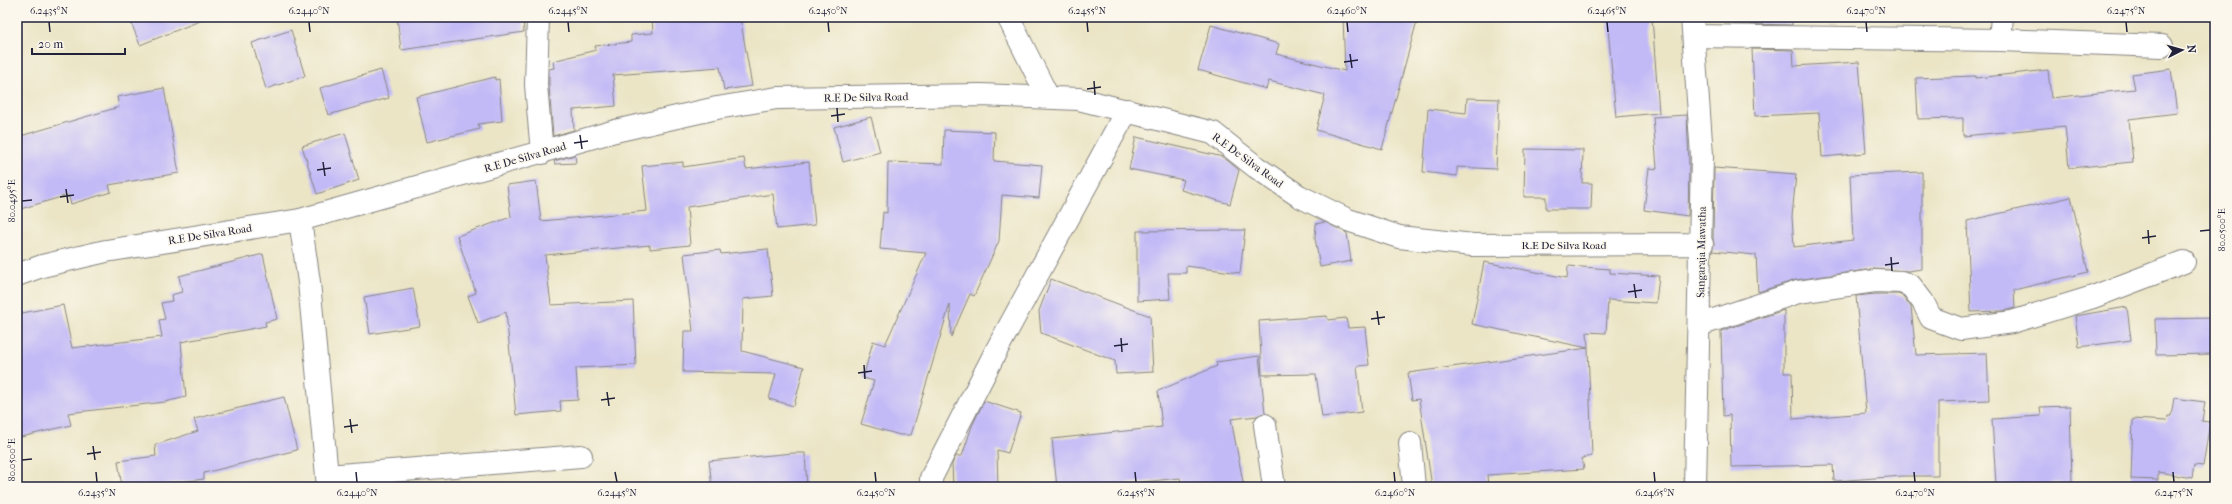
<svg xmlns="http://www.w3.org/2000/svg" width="2232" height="504" viewBox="0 0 2232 504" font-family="'IM FELL French Canon',serif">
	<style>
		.building { fill: #c2baf6 }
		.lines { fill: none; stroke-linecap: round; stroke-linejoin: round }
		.minor-casing { stroke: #868480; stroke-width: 24 }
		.minor { stroke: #fff; stroke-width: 22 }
		.ticks { fill: none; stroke: #22223b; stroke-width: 1.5 }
		.labels { text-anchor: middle; stroke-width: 3; stroke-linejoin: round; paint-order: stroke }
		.street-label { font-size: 11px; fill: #22223b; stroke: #fbf7ec }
		.neatline { fill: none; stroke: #22223b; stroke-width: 1.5 }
		.ticks-label { font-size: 10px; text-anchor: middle; fill: #22223b }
	</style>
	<rect width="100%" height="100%" fill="#fbf7ec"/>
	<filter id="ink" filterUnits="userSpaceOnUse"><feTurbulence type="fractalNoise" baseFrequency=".025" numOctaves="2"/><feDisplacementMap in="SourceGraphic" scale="8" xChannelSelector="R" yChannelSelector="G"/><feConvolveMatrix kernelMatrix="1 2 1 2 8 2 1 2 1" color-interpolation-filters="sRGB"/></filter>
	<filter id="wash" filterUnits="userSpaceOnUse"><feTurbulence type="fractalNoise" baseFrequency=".012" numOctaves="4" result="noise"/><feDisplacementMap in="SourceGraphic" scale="16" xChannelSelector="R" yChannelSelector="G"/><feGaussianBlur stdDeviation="0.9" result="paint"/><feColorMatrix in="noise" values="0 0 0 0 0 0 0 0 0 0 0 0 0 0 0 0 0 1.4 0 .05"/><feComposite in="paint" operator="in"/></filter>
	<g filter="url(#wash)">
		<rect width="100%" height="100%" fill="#ebe5c6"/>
		<g id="blocks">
			<path class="building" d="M 129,17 L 207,17 L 207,18 L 140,45 Z
				M 397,17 L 523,17 L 524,32 L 401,50 Z
				M 652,17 L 740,17 L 752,86 L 724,90 L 720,67 L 613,75 L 616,106 L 573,110 L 574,130 L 553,136 L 549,85 L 549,69 L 554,68 L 553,61 L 596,50 L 595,46 L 631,42 L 631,35 L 653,33 Z
				M 1343,17 L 1418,17 L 1382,149 L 1316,130 L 1325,95 L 1269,81 L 1266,89 L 1198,70 L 1211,25 L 1279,44 L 1276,54 L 1345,71 Z
				M 1607,17 L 1652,17 L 1659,113 L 1616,117 Z
				M 1751,17 L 1792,17 L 1792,25 L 1751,24 Z
				M 291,30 L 305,76 L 266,89 L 252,43 Z
				M 1752,49 L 1793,50 L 1794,66 L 1859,62 L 1866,153 L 1822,157 L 1819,113 L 1755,116 Z
				M 2171,69 L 2177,113 L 2129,119 L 2133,162 L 2069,168 L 2065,126 L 1963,136 L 1963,118 L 1918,119 L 1916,78 L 1976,76 L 1976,78 L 2048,70 L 2051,98 L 2135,89 L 2132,74 Z
				M 381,70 L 389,98 L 328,115 L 320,88 Z
				M 495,77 L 495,80 L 499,79 L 502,121 L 478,124 L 480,129 L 427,142 L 416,97 Z
				M 164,88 L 179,173 L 109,185 L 111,192 L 71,204 L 68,195 L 17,210 L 17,137 L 119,107 L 117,97 Z
				M 1467,98 L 1499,99 L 1496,169 L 1457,167 L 1457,176 L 1423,172 L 1428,109 L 1466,113 Z
				M 1687,115 L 1689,166 L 1688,216 L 1644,210 L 1649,168 L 1657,169 L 1653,117 Z
				M 871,117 L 880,152 L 843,162 L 834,127 Z
				M 944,130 L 995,132 L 994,161 L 1042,165 L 1039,198 L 1002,195 L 999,241 L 974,296 L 970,294 L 951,337 L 950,304 L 911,435 L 900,435 L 861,424 L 874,381 L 863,378 L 873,341 L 885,345 L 926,253 L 880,249 L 883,212 L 887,213 L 888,162 L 943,164 Z
				M 345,133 L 359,180 L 317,194 L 302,146 Z
				M 1136,137 L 1223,157 L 1239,170 L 1230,204 L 1181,190 L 1184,180 L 1129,169 Z
				M 1525,149 L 1583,150 L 1582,183 L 1592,183 L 1591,209 L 1546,209 L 1546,197 L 1524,197 Z
				M 575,155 L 576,163 L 555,164 L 554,161 Z
				M 744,158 L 746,169 L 809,162 L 815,225 L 777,229 L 773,194 L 687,207 L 690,245 L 650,249 L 650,245 L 545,255 L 551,305 L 633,301 L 636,365 L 576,368 L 578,400 L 560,401 L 561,411 L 516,415 L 506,312 L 478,323 L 468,296 L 476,293 L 457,236 L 511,217 L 507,185 L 536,181 L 541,221 L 647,211 L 642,166 L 683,162 L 683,167 Z
				M 1714,168 L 1796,174 L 1792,217 L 1794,247 L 1853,240 L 1850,175 L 1922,172 L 1922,269 L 1908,271 L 1873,269 L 1796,280 L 1758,292 L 1756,255 L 1712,251 L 1714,244 L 1713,238 Z
				M 2071,197 L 2088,272 L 2014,290 L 2015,308 L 2003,311 L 1971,312 L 1967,221 Z
				M 1325,222 L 1347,233 L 1351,261 L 1320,267 L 1315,238 L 1316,224 Z
				M 1245,230 L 1240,273 L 1186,266 L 1186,273 L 1168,273 L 1170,299 L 1137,301 L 1137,231 Z
				M 768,249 L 773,296 L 743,299 L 742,351 L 804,367 L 794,406 L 769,399 L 776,374 L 683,372 L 684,331 L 693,331 L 684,254 L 720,250 L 721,254 Z
				M 263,254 L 277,319 L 265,322 L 266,326 L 181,342 L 186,397 L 165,402 L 68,413 L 71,425 L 17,438 L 17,314 L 63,305 L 72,348 L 162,337 L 159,320 L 165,319 L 161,303 L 172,301 L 171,295 L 182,292 L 179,276 Z
				M 1484,262 L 1567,278 L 1568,266 L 1610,269 L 1610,273 L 1659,276 L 1656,303 L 1608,300 L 1606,333 L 1587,332 L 1588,348 L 1472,324 Z
				M 1051,279 L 1150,316 L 1153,372 L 1116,374 L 1115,361 L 1041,333 L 1039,311 Z
				M 413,288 L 420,326 L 370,334 L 364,297 Z
				M 1876,294 L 1898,294 L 1903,296 L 1911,307 L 1916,355 L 1987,353 L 1989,400 L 1938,402 L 1938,476 L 1903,476 L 1834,481 L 1833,465 L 1731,467 L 1730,415 L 1723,416 L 1721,331 L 1784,310 L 1784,373 L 1792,373 L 1793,419 L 1866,413 L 1856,296 Z
				M 2127,307 L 2131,340 L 2079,347 L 2075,316 Z
				M 1327,316 L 1328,320 L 1346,318 L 1348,328 L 1365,327 L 1369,365 L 1357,366 L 1362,412 L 1322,417 L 1316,374 L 1262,375 L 1259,321 Z
				M 2214,318 L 2215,354 L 2156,355 L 2155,319 Z
				M 1588,348 L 1592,456 L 1582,458 L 1584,469 L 1487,475 L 1488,487 L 1432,487 L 1419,399 L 1412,400 L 1408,373 Z
				M 1259,356 L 1265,413 L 1257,416 L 1231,419 L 1244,487 L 1182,487 L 1180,478 L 1096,487 L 1057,487 L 1052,439 L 1162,427 L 1158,391 L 1217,366 L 1216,362 Z
				M 284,397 L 297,450 L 204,473 L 204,479 L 140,487 L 122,487 L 118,461 L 156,456 L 155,445 L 198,431 L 194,419 Z
				M 2174,398 L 2205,402 L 2202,421 L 2210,422 L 2203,466 L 2194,465 L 2192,478 L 2158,472 L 2158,480 L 2131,479 L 2133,419 L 2167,421 L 2168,416 L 2171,416 Z
				M 984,401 L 1021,413 L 1008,453 L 997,450 L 998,487 L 953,487 L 952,464 L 956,456 L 962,456 L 972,426 Z
				M 2070,406 L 2072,482 L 1996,485 L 1992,419 L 2041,416 L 2040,407 Z
				M 793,453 L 805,453 L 807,487 L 712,487 L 709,461 Z"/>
		</g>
	</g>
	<g filter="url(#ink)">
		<use href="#blocks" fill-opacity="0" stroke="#868480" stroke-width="1"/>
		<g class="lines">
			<g class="minor-casing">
				<path id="minor" d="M 538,17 L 536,85 L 542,153
					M 1008,17 L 1048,97
					M 1692,17 L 1702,155 L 1695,487
					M 1695,36 L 2000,40 L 2162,46
					M 2000,40 L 2002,17
					M 300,220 L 309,282 L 328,487
					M 17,275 L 42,266 L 106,251 L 300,220 L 615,131 L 717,108 L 777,98 L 981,95 L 1079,99 L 1213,133 L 1256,167 L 1299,196 L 1348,220 L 1399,237 L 1473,245 L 1702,244
					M 1699,325 L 1798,292 L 1875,281 L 1901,282 L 1911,286 L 1923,302 L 1931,318 L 1961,329 L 2012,322 L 2093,297 L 2184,262
					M 1265,425 L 1274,487
					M 1410,443 L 1414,487
					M 327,476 L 581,456
					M 931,487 L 931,478 L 996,351 L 1127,110"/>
			</g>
			<use href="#minor" class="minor"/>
		</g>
	</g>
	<path class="ticks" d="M 49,22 L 50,32M 309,22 L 310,32M 568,22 L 569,32M 828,22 L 829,32M 1087,22 L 1088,32M 1347,22 L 1348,32M 1607,22 L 1608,32M 1866,22 L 1867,32M 2126,22 L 2127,32M 1350,54 L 1352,68M 1344,62 L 1358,60M 1094,81 L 1095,95M 1087,89 L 1101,87M 837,108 L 838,122M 831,116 L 845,114M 580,135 L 582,149M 574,143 L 588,141M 323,162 L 325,176M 317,170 L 331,168M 66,189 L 68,203M 60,197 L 74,195M 22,201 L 32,200M 2148,230 L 2149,244M 2200,231 L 2210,230M 2142,238 L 2156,236M 1891,257 L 1892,271M 1885,265 L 1899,263M 1634,284 L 1636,298M 1628,292 L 1642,290M 1377,311 L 1379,325M 1371,319 L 1385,317M 1121,338 L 1122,352M 1114,346 L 1128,344M 864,365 L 865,379M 858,373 L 872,371M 607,392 L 609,406M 601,400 L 615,398M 350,419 L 352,433M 344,427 L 358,425M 93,446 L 95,460M 87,454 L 101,452M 22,460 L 32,459M 96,472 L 97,482M 356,472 L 357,482M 615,472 L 617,482M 875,472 L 876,482M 1135,472 L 1136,482M 1394,472 L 1395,482M 1654,472 L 1655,482M 1914,472 L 1915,482M 2173,472 L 2174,482"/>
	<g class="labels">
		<g class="street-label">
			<text transform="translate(866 97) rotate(-1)" y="4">R.E De Silva Road</text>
			<text transform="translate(525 157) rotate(-16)" y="4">R.E De Silva Road</text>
			<text transform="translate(1248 160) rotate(36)" y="4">R.E De Silva Road</text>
			<text transform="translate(210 234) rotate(-9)" y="4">R.E De Silva Road</text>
			<text x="1564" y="249">R.E De Silva Road</text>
			<text transform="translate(1701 252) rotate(-89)" y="4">Sangaraja Mawatha</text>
		</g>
	</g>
	<rect width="2232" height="504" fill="none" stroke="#fbf7ec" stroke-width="44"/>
	<g transform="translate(2182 50) rotate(84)" stroke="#fbf7ec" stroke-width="3" paint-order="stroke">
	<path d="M0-3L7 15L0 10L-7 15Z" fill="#22223b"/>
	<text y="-6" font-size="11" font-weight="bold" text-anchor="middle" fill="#22223b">N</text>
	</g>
	<path d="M32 48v6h93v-6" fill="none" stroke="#22223b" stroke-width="2"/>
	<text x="38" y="48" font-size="12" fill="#22223b" stroke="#fbf7ec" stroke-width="3" paint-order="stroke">20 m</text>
	<rect x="22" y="22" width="2188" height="460" class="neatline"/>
	<g class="ticks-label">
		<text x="49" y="14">6.2435°N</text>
		<text x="309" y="14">6.2440°N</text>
		<text x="568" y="14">6.2445°N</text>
		<text x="828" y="14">6.2450°N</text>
		<text x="1087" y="14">6.2455°N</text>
		<text x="1347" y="14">6.2460°N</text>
		<text x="1607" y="14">6.2465°N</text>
		<text x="1866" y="14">6.2470°N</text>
		<text x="2126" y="14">6.2475°N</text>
		<text transform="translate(11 201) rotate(-90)" y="4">80.0495°E</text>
		<text transform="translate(2221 230) rotate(-90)" y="4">80.0500°E</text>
		<text transform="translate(11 460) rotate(-90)" y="4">80.0500°E</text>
		<text x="97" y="496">6.2435°N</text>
		<text x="357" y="496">6.2440°N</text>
		<text x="617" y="496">6.2445°N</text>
		<text x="876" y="496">6.2450°N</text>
		<text x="1136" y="496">6.2455°N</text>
		<text x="1395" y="496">6.2460°N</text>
		<text x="1655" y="496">6.2465°N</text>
		<text x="1915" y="496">6.2470°N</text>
		<text x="2174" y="496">6.2475°N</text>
	</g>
</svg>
